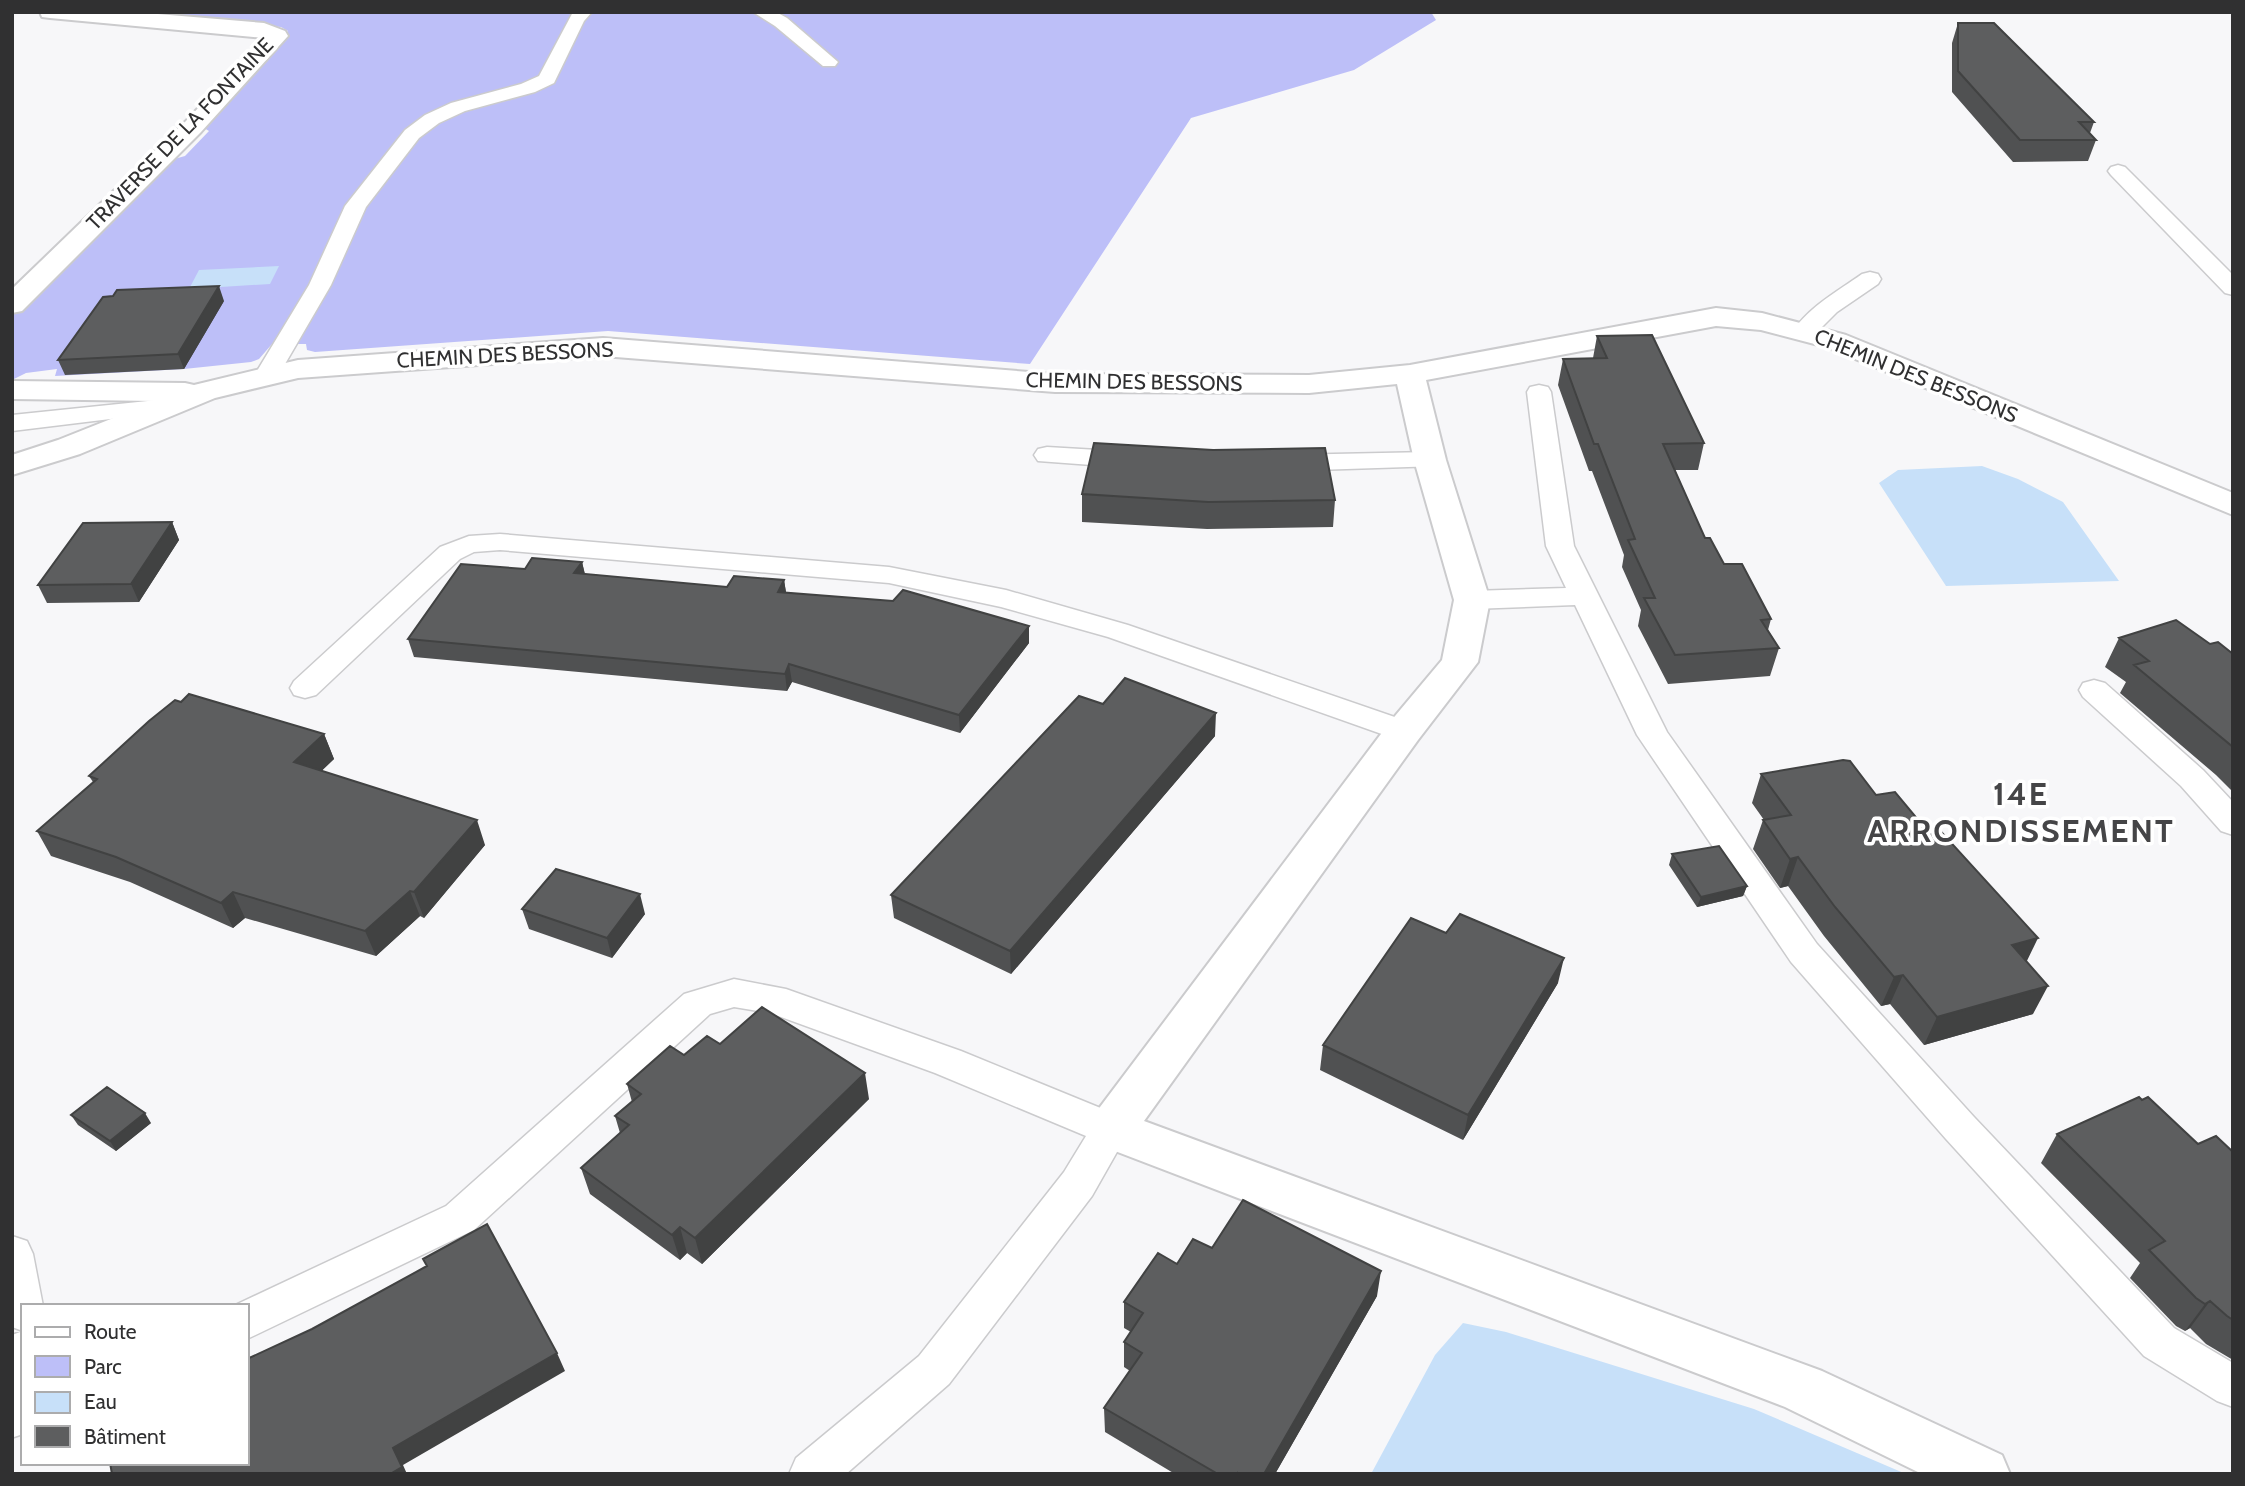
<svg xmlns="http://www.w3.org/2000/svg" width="2245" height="1486" viewBox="0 0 2245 1486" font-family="Cabin,sans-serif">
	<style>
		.green { fill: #bdbff8 }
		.water { fill: #c7e0f9 }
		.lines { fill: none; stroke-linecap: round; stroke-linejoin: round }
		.lane-casing { stroke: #cbcbcd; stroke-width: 3 }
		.street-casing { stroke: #cbcbcd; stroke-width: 4 }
		.lane { fill: #fff; fill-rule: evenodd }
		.street { fill: #fff; fill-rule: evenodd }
		.wall { fill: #505152 }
		.shaded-wall { fill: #414242 }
		.building { fill: #5d5e5f; stroke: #414242; stroke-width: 2 }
		.labels { text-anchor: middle; stroke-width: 7; stroke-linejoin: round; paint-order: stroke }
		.far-street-label { font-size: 21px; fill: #303031; stroke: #fff }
		.district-label { font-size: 32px; font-weight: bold; letter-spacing: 2px; fill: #454547; stroke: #fff }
	</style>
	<rect width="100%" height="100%" fill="#f7f7f9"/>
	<path class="green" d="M 89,12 L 1431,12 L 1436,20 L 1354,70 L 1191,118 L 1030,364 L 608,331 L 315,352 L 307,350 L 306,344 L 272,344 L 259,359 L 251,362 L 184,369 L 55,376 L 57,369 L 26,373 L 12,380 L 12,311 L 167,161 L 185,156 L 209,131 L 199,125 L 288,31 L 281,27 Z"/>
	<path class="water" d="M 279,266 L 270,284 L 189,289 L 199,270 Z
		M 1982,466 L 2018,479 L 2063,502 L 2119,581 L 1946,586 L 1879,483 L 1898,470 Z
		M 1463,1323 L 1506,1332 L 1754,1409 L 1906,1474 L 1371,1474 L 1435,1355 Z"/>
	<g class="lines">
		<g class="lane-casing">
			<path id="lane" d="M 573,12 L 592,12 L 584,21 L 554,83 L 535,92 L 465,111 L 439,123 L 419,138 L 366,207 L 331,285 L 278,376 L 275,381 L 266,383 L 257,381 L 254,376 L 309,285 L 345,206 L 405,130 L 425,115 L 451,103 L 521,84 L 539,76 Z
				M 753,12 L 776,12 L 787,18 L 838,62 L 835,66 L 823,66 L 775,26 Z
				M 2118,165 L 2125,167 L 2233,275 L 2233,295 L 2225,293 L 2111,175 L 2108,171 L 2111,167 Z
				M 1870,272 L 1878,274 L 1881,279 L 1878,284 L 1837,312 L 1813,336 L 1797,336 L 1793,331 C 1810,306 1838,291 1862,274 Z
				M 1539,385 L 1548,387 L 1551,392 L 1574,546 L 1667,732 L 1817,944 L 1974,1117 L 2174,1328 L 2233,1363 L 2233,1407 L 2217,1401 L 2144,1356 L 1946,1139 L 1791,962 L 1637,735 L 1575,605 L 1472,609 L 1462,606 L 1458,600 L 1462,594 L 1472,591 L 1566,588 L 1546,546 L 1527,392 L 1530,387 Z
				M 167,399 L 176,401 L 179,406 L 176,411 L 12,431 L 12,415 Z
				M 1047,447 L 1132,452 L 1141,454 L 1145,460 L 1141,466 L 1132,468 L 1038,461 L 1034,455 L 1038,449 Z
				M 1430,452 L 1439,454 L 1443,460 L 1439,466 L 1285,471 L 1276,469 L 1272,463 L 1276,457 L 1285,455 Z
				M 500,534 L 889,567 L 1006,590 L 1128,625 L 1415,724 L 1420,731 L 1415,738 L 1404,741 L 1393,738 L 1108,637 L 1001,607 L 889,583 L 500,550 L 474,552 L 460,559 L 316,695 L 305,698 L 294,695 L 290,688 L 294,681 L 440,547 L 469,536 Z
				M 2094,680 L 2105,683 L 2203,770 L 2233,802 L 2233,835 L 2221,831 L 2181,786 L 2083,697 L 2079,690 L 2083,683 Z
				M 734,979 L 786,989 L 961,1051 L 1125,1118 L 1130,1129 L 1092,1196 L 949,1384 L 846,1474 L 789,1474 L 796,1458 L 919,1356 L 1064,1172 L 1086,1136 L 935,1073 L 770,1013 L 734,1007 L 710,1014 L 474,1230 L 247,1339 L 247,1306 L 233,1306 L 446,1206 L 684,994 Z
				M 12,1236 L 27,1241 L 33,1254 L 43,1306 L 23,1306 L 23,1331 L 12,1327 Z
				M 23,1331 L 23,1434 L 14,1437 L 12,1335 Z"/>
		</g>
		<g class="street-casing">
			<path id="street" d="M 40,12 L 134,12 L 264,23 L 285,31 L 288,36 L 201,132 L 22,311 L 12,313 L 12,289 L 185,122 L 264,38 L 50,18 L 42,17 Z
				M 1716,308 L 1762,313 L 1846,335 L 2233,493 L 2233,515 L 1826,347 L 1761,330 L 1716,326 L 1426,380 L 1446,460 L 1490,600 L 1478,662 L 1418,740 L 1144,1121 L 1822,1371 L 2002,1455 L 2010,1474 L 1922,1474 L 1785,1407 L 1094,1143 L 1087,1129 L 1094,1115 L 1390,722 L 1442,660 L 1454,600 L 1414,460 L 1397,384 L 1309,393 L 1055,392 L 603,356 L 298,378 L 215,398 L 80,454 L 12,475 L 12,455 L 58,440 L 156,401 L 12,399 L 12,381 L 185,383 L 194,385 L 298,360 L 603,338 L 1055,374 L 1309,375 L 1410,365 Z"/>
		</g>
		<use href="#lane" class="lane"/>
		<use href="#street" class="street"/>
	</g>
	<path class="wall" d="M 1958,23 L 2094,122 L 2090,133 L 2096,140 L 2088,161 L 2013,162 L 1952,92 L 1952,43 Z
		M 224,301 L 184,369 L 65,375 L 58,360 Z
		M 1597,336 L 1704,443 L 1698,470 L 1675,470 L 1705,538 L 1724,564 L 1771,619 L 1768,630 L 1779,648 L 1770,676 L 1668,684 L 1638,626 L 1641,610 L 1622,567 L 1624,555 L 1592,471 L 1589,471 L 1558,385 L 1563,359 L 1593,358 Z
		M 1082,494 L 1335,500 L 1333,527 L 1207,529 L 1082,522 Z
		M 172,522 L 179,540 L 139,602 L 47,603 L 38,585 Z
		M 582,562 L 585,574 L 727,587 L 784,580 L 786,593 L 1029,643 L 960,733 L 792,682 L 787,691 L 414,657 L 408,639 L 525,569 Z
		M 2119,638 L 2210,644 L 2233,654 L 2233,792 L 2216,775 L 2120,693 L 2126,682 L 2105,667 Z
		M 1103,704 L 1215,736 L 1011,974 L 894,918 L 891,895 Z
		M 324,734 L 334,759 L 321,771 L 485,845 L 424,918 L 420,916 L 376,956 L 245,918 L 233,928 L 130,882 L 51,856 L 37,831 L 93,782 L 89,776 Z
		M 1761,774 L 1876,795 L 2027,962 L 2033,1014 L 1924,1045 L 1890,1004 L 1881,1006 L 1824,936 L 1788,886 L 1780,888 L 1753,849 L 1763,820 L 1764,820 L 1752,803 Z
		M 1672,854 L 1747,886 L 1743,896 L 1697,907 L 1669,865 Z
		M 522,909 L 645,914 L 612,958 L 529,929 Z
		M 1558,983 L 1463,1140 L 1320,1070 L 1323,1045 Z
		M 720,1044 L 869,1099 L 702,1264 L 687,1253 L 680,1260 L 590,1194 L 581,1168 L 620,1133 L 615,1116 L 632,1102 L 627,1084 L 684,1055 Z
		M 71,1115 L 151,1123 L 116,1151 L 78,1125 Z
		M 2057,1134 L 2198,1144 L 2233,1152 L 2233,1360 L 2206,1344 L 2190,1328 L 2185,1331 L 2176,1326 L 2130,1278 L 2140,1263 L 2041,1163 Z
		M 1212,1248 L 1377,1296 L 1275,1474 L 1175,1474 L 1105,1432 L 1104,1408 L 1130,1371 L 1124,1367 L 1124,1342 L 1131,1332 L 1124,1328 L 1124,1302 L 1177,1264 Z"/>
	<path class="shaded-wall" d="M 219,286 L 224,301 L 184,369 L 178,354 Z
		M 172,522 L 179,540 L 139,602 L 131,584 Z
		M 582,562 L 586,580 L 574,573 Z
		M 784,580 L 787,598 L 778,592 Z
		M 1029,626 L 1029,643 L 960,733 L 959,715 Z
		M 789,664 L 792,682 L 787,691 L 785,674 Z
		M 1216,713 L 1215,736 L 1011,974 L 1010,951 Z
		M 324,734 L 334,759 L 304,788 L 294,762 Z
		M 477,820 L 485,845 L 424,918 L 414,892 Z
		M 1798,857 L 1788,886 L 1780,888 L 1790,859 Z
		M 1747,886 L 1743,896 L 1697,907 L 1701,897 Z
		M 410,891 L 420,916 L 376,956 L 365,931 Z
		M 233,892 L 245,918 L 233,928 L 221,903 Z
		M 640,894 L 645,914 L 612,958 L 607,938 Z
		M 2038,938 L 2024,967 L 2012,945 Z
		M 1564,958 L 1558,983 L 1463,1140 L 1468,1115 Z
		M 1903,975 L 1890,1004 L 1881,1006 L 1894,977 Z
		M 2048,986 L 2033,1014 L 1924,1045 L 1937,1017 Z
		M 865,1073 L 869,1099 L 702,1264 L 695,1238 Z
		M 145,1113 L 151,1123 L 116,1151 L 110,1141 Z
		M 680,1227 L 687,1253 L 680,1260 L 672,1235 Z
		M 1381,1271 L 1377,1296 L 1275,1474 L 1264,1474 Z
		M 2210,1301 L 2190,1328 L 2185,1331 L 2205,1304 Z
		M 557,1353 L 565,1371 L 403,1465 L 407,1474 L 390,1474 L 393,1448 Z"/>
	<path class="building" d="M 1958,23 L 1994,23 L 2094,122 L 2079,122 L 2096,140 L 2020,140 L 1958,71 Z
		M 219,286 L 178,354 L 58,360 L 103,297 L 113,296 L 117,290 Z
		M 1652,335 L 1704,443 L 1663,444 L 1705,538 L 1710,538 L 1724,564 L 1742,564 L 1771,619 L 1761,620 L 1779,648 L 1675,655 L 1644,598 L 1655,598 L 1628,540 L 1635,539 L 1598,444 L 1594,444 L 1563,359 L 1607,358 L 1597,336 Z
		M 1094,443 L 1213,450 L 1325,448 L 1335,500 L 1208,502 L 1082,494 Z
		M 172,522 L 131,584 L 38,585 L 83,523 Z
		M 532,558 L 582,562 L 574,573 L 727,587 L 734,576 L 784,580 L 778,592 L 893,601 L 903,590 L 1029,626 L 959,715 L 789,664 L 785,674 L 408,639 L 461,564 L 525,569 Z
		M 2176,620 L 2210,644 L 2218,642 L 2233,654 L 2233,747 L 2134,665 L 2149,661 L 2119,638 Z
		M 1125,678 L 1216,713 L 1010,951 L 891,895 L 1079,696 L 1103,704 Z
		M 189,694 L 324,734 L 294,762 L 477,820 L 414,892 L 410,891 L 365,931 L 233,892 L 221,903 L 116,857 L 37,831 L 97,779 L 89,776 L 149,721 L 175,700 L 181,702 Z
		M 1843,760 L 1850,761 L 1876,795 L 1895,792 L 1924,827 L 1935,825 L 2038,938 L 2012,945 L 2048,986 L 1937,1017 L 1903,975 L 1894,977 L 1835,907 L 1798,857 L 1790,859 L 1763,820 L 1791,815 L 1761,774 Z
		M 1719,846 L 1747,886 L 1701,897 L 1672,854 Z
		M 556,869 L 640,894 L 607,938 L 522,909 Z
		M 1460,914 L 1564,958 L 1468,1115 L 1323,1045 L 1411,918 L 1446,933 Z
		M 762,1007 L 865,1073 L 695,1238 L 680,1227 L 672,1235 L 581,1168 L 629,1125 L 615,1116 L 641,1094 L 627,1084 L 670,1046 L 684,1055 L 707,1036 L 720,1044 Z
		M 107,1087 L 145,1113 L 110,1141 L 71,1115 Z
		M 2139,1097 L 2142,1100 L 2148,1097 L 2198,1144 L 2216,1136 L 2233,1152 L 2233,1320 L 2227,1316 L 2210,1301 L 2205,1304 L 2196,1298 L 2149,1250 L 2165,1241 L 2057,1134 Z
		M 1243,1200 L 1381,1271 L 1264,1474 L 1240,1474 L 1238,1473 L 1238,1474 L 1218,1474 L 1104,1408 L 1142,1353 L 1124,1342 L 1143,1313 L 1124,1302 L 1158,1253 L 1177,1264 L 1193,1239 L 1212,1248 Z
		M 487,1224 L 557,1353 L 393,1448 L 402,1467 L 390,1474 L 112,1474 L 110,1463 L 247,1463 L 247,1359 L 312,1329 L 427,1266 L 423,1259 Z"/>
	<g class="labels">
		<g class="far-street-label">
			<text transform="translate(180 134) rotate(-46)" y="7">TRAVERSE DE LA FONTAINE</text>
			<text transform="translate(505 355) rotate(-3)" y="7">CHEMIN DES BESSONS</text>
			<text transform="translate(1916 376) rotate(22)" y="7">CHEMIN DES BESSONS</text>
			<text transform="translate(1134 382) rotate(1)" y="7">CHEMIN DES BESSONS</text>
		</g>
		<g class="district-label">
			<text x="2021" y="805">14E<tspan x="2021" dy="37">ARRONDISSEMENT</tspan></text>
		</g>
	</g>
	<rect width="2245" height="1486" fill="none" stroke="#303031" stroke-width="28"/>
	<rect x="21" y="1304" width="228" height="161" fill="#ffffff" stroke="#acacad" stroke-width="2"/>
	<rect x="35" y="1327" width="35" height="10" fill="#ffffff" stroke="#acacad" stroke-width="2"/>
	<text x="84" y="1339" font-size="21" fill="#303031">Route</text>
	<rect x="35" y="1356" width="35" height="21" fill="#bdbff8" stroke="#acacad" stroke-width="2"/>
	<text x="84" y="1374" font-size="21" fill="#303031">Parc</text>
	<rect x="35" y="1392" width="35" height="21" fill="#c7e0f9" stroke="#acacad" stroke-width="2"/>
	<text x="84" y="1409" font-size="21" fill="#303031">Eau</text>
	<rect x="35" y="1426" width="35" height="21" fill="#5d5e5f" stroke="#acacad" stroke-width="2"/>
	<text x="84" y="1444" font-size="21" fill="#303031">Bâtiment</text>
</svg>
